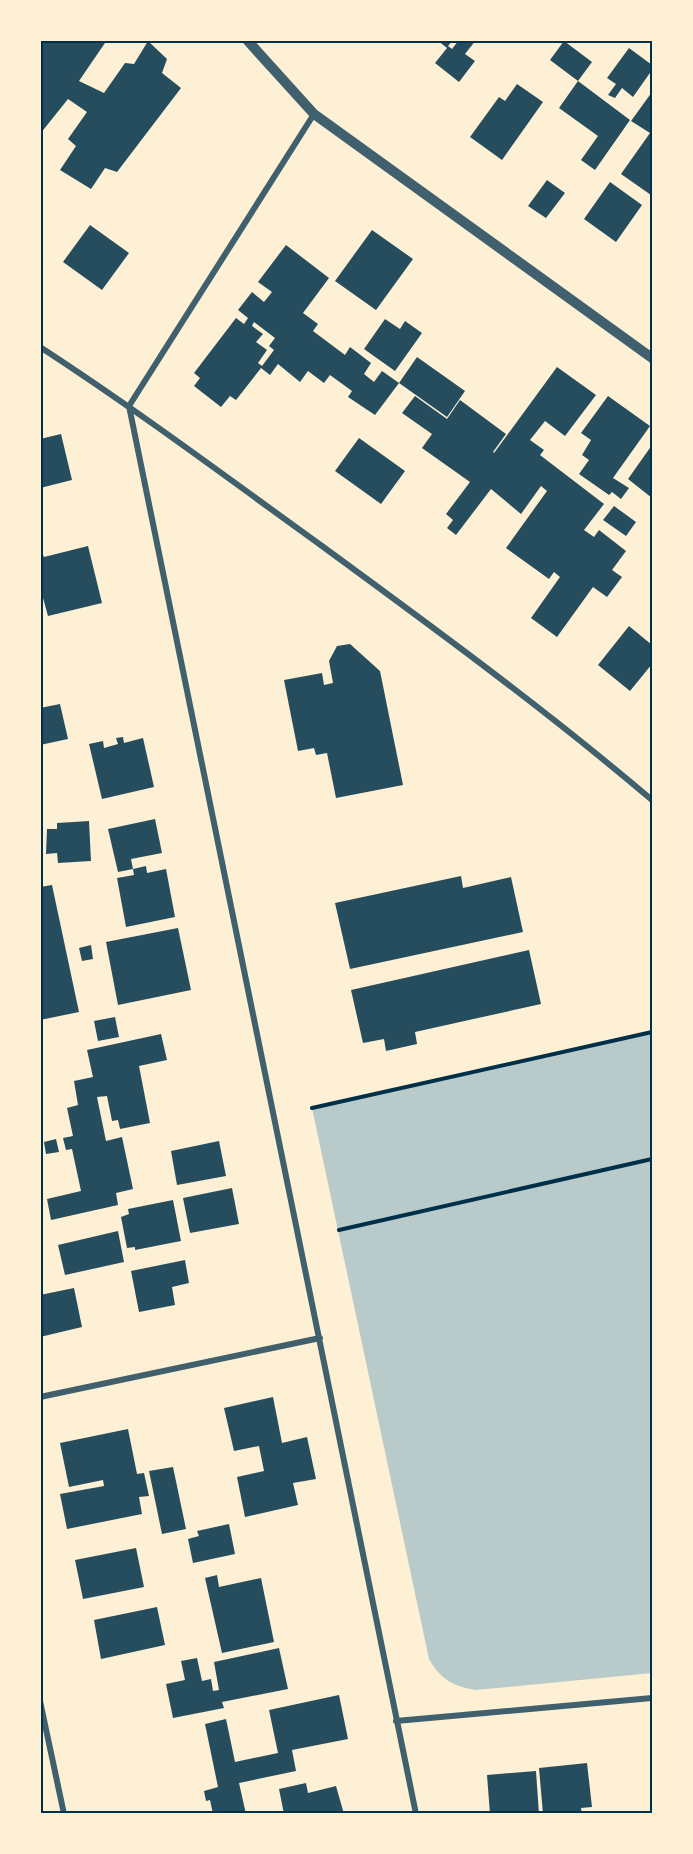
<svg xmlns="http://www.w3.org/2000/svg" width="693" height="1854" viewBox="0 0 693 1854" font-family="'Sofia Sans Condensed',sans-serif">
	<style>
		.green { fill: #b9caca }
		.building { fill: #264d5e; fill-rule: evenodd }
		.lines { fill: none; stroke-linecap: round; stroke-linejoin: round }
		.path { stroke: #003049; stroke-width: 4 }
		.minor { stroke: #3f606c; stroke-width: 6 }
		.tertiary { stroke: #3f606c; stroke-width: 10 }
		.neatline { fill: none; stroke: #003049; stroke-width: 2 }
	</style>
	<rect width="100%" height="100%" fill="#fdf0d5"/>
	<path class="green" d="M 652,1032 L 652,1673 L 476,1690 C 453,1686 441,1680 429,1659 L 312,1108 Z"/>
	<path class="building" d="M 40,40 L 107,40 L 79,81 L 104,93 L 125,63 L 134,64 L 148,41 L 167,59 L 162,73 L 181,88 L 117,172 L 105,168 L 91,189 L 60,170 L 76,146 L 68,139 L 87,112 L 68,99 L 40,134 Z
		M 437,40 L 453,40 L 448,46 L 452,49 L 459,40 L 476,40 L 465,54 L 475,61 L 459,82 L 435,63 L 447,48 Z
		M 564,41 L 592,62 L 578,81 L 550,60 Z
		M 629,48 L 652,65 L 652,70 L 633,97 L 622,88 L 615,98 L 608,95 L 616,84 L 607,78 Z
		M 578,81 L 630,120 L 595,170 L 581,160 L 598,136 L 559,108 Z
		M 517,84 L 543,102 L 502,160 L 470,137 L 499,97 L 505,101 Z
		M 652,92 L 652,192 L 651,195 L 621,174 L 650,133 L 631,121 Z
		M 547,180 L 565,193 L 546,218 L 528,206 Z
		M 610,182 L 642,205 L 616,242 L 584,219 Z
		M 90,225 L 129,253 L 102,290 L 63,262 Z
		M 372,230 L 413,259 L 376,310 L 335,281 Z
		M 286,245 L 329,278 L 303,313 L 318,324 L 313,331 L 345,355 L 350,347 L 371,363 L 364,374 L 374,382 L 382,371 L 399,383 L 375,415 L 348,397 L 352,391 L 330,375 L 324,383 L 308,371 L 300,382 L 278,364 L 270,375 L 261,368 L 236,400 L 230,396 L 221,407 L 194,386 L 200,378 L 194,373 L 236,318 L 244,324 L 248,318 L 238,310 L 252,292 L 264,302 L 272,292 L 258,282 ZM 254,322 L 275,338 L 269,346 L 274,350 L 262,366 L 258,363 L 267,350 L 256,342 L 263,334 L 252,326 Z
		M 385,319 L 400,329 L 405,321 L 422,333 L 395,371 L 364,349 Z
		M 417,357 L 465,391 L 447,417 L 399,383 Z
		M 557,367 L 596,395 L 565,436 L 545,421 L 530,440 L 544,450 L 540,455 L 604,504 L 584,530 L 594,537 L 599,530 L 626,551 L 612,570 L 622,577 L 607,597 L 593,587 L 557,637 L 531,618 L 560,577 L 554,572 L 549,579 L 506,548 L 547,491 L 541,486 L 521,514 L 491,489 L 456,535 L 447,528 L 453,520 L 446,514 L 470,482 L 422,448 L 432,434 L 402,413 L 415,396 L 447,419 L 460,400 L 506,434 L 493,452 L 494,453 Z
		M 608,396 L 650,426 L 613,478 L 629,488 L 621,499 L 612,492 L 609,495 L 579,474 L 589,460 L 582,455 L 591,440 L 581,433 Z
		M 61,434 L 72,480 L 40,488 L 40,439 Z
		M 359,438 L 405,471 L 381,504 L 335,471 Z
		M 652,445 L 652,498 L 628,479 Z
		M 614,506 L 636,522 L 626,536 L 603,520 Z
		M 88,546 L 102,603 L 48,616 L 40,587 L 40,548 L 44,557 Z
		M 629,626 L 652,645 L 652,664 L 630,691 L 598,665 Z
		M 350,644 L 380,671 L 403,785 L 336,798 L 327,753 L 316,755 L 314,748 L 298,751 L 284,680 L 322,673 L 324,685 L 333,683 L 329,661 L 337,646 Z
		M 60,704 L 68,739 L 40,745 L 40,708 Z
		M 123,737 L 124,743 L 143,738 L 154,787 L 102,799 L 89,744 L 103,741 L 104,748 L 118,744 L 116,738 Z
		M 155,819 L 162,853 L 131,859 L 133,869 L 118,872 L 108,829 Z
		M 89,821 L 91,861 L 58,863 L 57,853 L 46,854 L 47,829 L 57,829 L 57,823 Z
		M 146,866 L 147,873 L 166,869 L 175,917 L 126,927 L 117,878 L 134,875 L 133,869 Z
		M 461,876 L 463,888 L 511,877 L 523,932 L 350,969 L 335,903 Z
		M 52,885 L 79,1012 L 40,1020 L 40,956 L 42,956 L 40,887 Z
		M 178,928 L 191,990 L 118,1005 L 106,942 Z
		M 91,945 L 93,959 L 82,961 L 79,948 Z
		M 529,950 L 541,1004 L 415,1032 L 417,1044 L 386,1051 L 384,1039 L 363,1043 L 351,990 Z
		M 115,1017 L 119,1037 L 98,1041 L 94,1021 Z
		M 161,1034 L 167,1060 L 139,1066 L 150,1123 L 120,1129 L 118,1120 L 112,1121 L 107,1096 L 97,1097 L 106,1141 L 122,1137 L 133,1189 L 116,1193 L 118,1205 L 51,1220 L 47,1199 L 81,1191 L 72,1149 L 66,1150 L 63,1138 L 73,1136 L 67,1108 L 78,1105 L 74,1081 L 93,1077 L 87,1050 Z
		M 56,1139 L 59,1152 L 46,1154 L 44,1142 Z
		M 219,1141 L 226,1176 L 177,1185 L 171,1151 Z
		M 232,1188 L 239,1224 L 190,1233 L 183,1198 Z
		M 173,1200 L 181,1241 L 135,1250 L 135,1247 L 127,1248 L 121,1217 L 129,1214 L 128,1209 Z
		M 118,1231 L 124,1262 L 65,1275 L 58,1245 Z
		M 185,1260 L 189,1283 L 172,1287 L 175,1305 L 139,1312 L 131,1271 Z
		M 74,1288 L 82,1327 L 40,1337 L 40,1295 Z
		M 273,1397 L 282,1443 L 307,1437 L 316,1479 L 293,1483 L 298,1505 L 245,1517 L 237,1477 L 264,1471 L 259,1446 L 234,1451 L 224,1408 Z
		M 128,1429 L 137,1474 L 144,1473 L 149,1496 L 139,1497 L 142,1514 L 67,1529 L 60,1494 L 104,1486 L 103,1480 L 69,1487 L 60,1443 Z
		M 173,1467 L 186,1529 L 162,1534 L 149,1471 Z
		M 229,1524 L 235,1554 L 193,1563 L 188,1539 L 199,1536 L 197,1531 Z
		M 136,1548 L 144,1587 L 83,1599 L 75,1560 Z
		M 217,1575 L 219,1587 L 261,1578 L 274,1642 L 222,1653 L 205,1578 Z
		M 157,1607 L 165,1645 L 101,1659 L 94,1620 Z
		M 279,1648 L 288,1689 L 222,1702 L 224,1708 L 173,1718 L 166,1684 L 185,1680 L 181,1661 L 197,1658 L 202,1681 L 211,1679 L 213,1691 L 219,1690 L 214,1662 Z
		M 339,1695 L 348,1739 L 292,1750 L 296,1771 L 239,1783 L 246,1814 L 213,1814 L 210,1800 L 206,1801 L 204,1791 L 218,1787 L 205,1724 L 226,1719 L 235,1762 L 278,1753 L 269,1710 Z
		M 587,1763 L 592,1807 L 581,1808 L 582,1814 L 543,1814 L 539,1768 Z
		M 536,1771 L 539,1814 L 490,1814 L 487,1775 Z
		M 306,1783 L 308,1793 L 336,1786 L 344,1814 L 284,1814 L 279,1789 Z"/>
	<g class="lines">
		<path class="path" d="M 312,1108 L 652,1032
			M 339,1230 L 652,1159"/>
		<path class="minor" d="M 314,114 L 129,406 L 416,1814
			M 40,347 C 137,410 229,479 322,546 C 434,628 546,710 652,800
			M 40,1397 L 320,1338
			M 40,1701 L 64,1814
			M 396,1721 L 652,1698"/>
		<path class="tertiary" d="M 247,40 L 314,114 L 652,358"/>
	</g>
	<rect width="693" height="1854" fill="none" stroke="#fdf0d5" stroke-width="84"/>
	<rect x="42" y="42" width="609" height="1770" class="neatline"/>
</svg>
